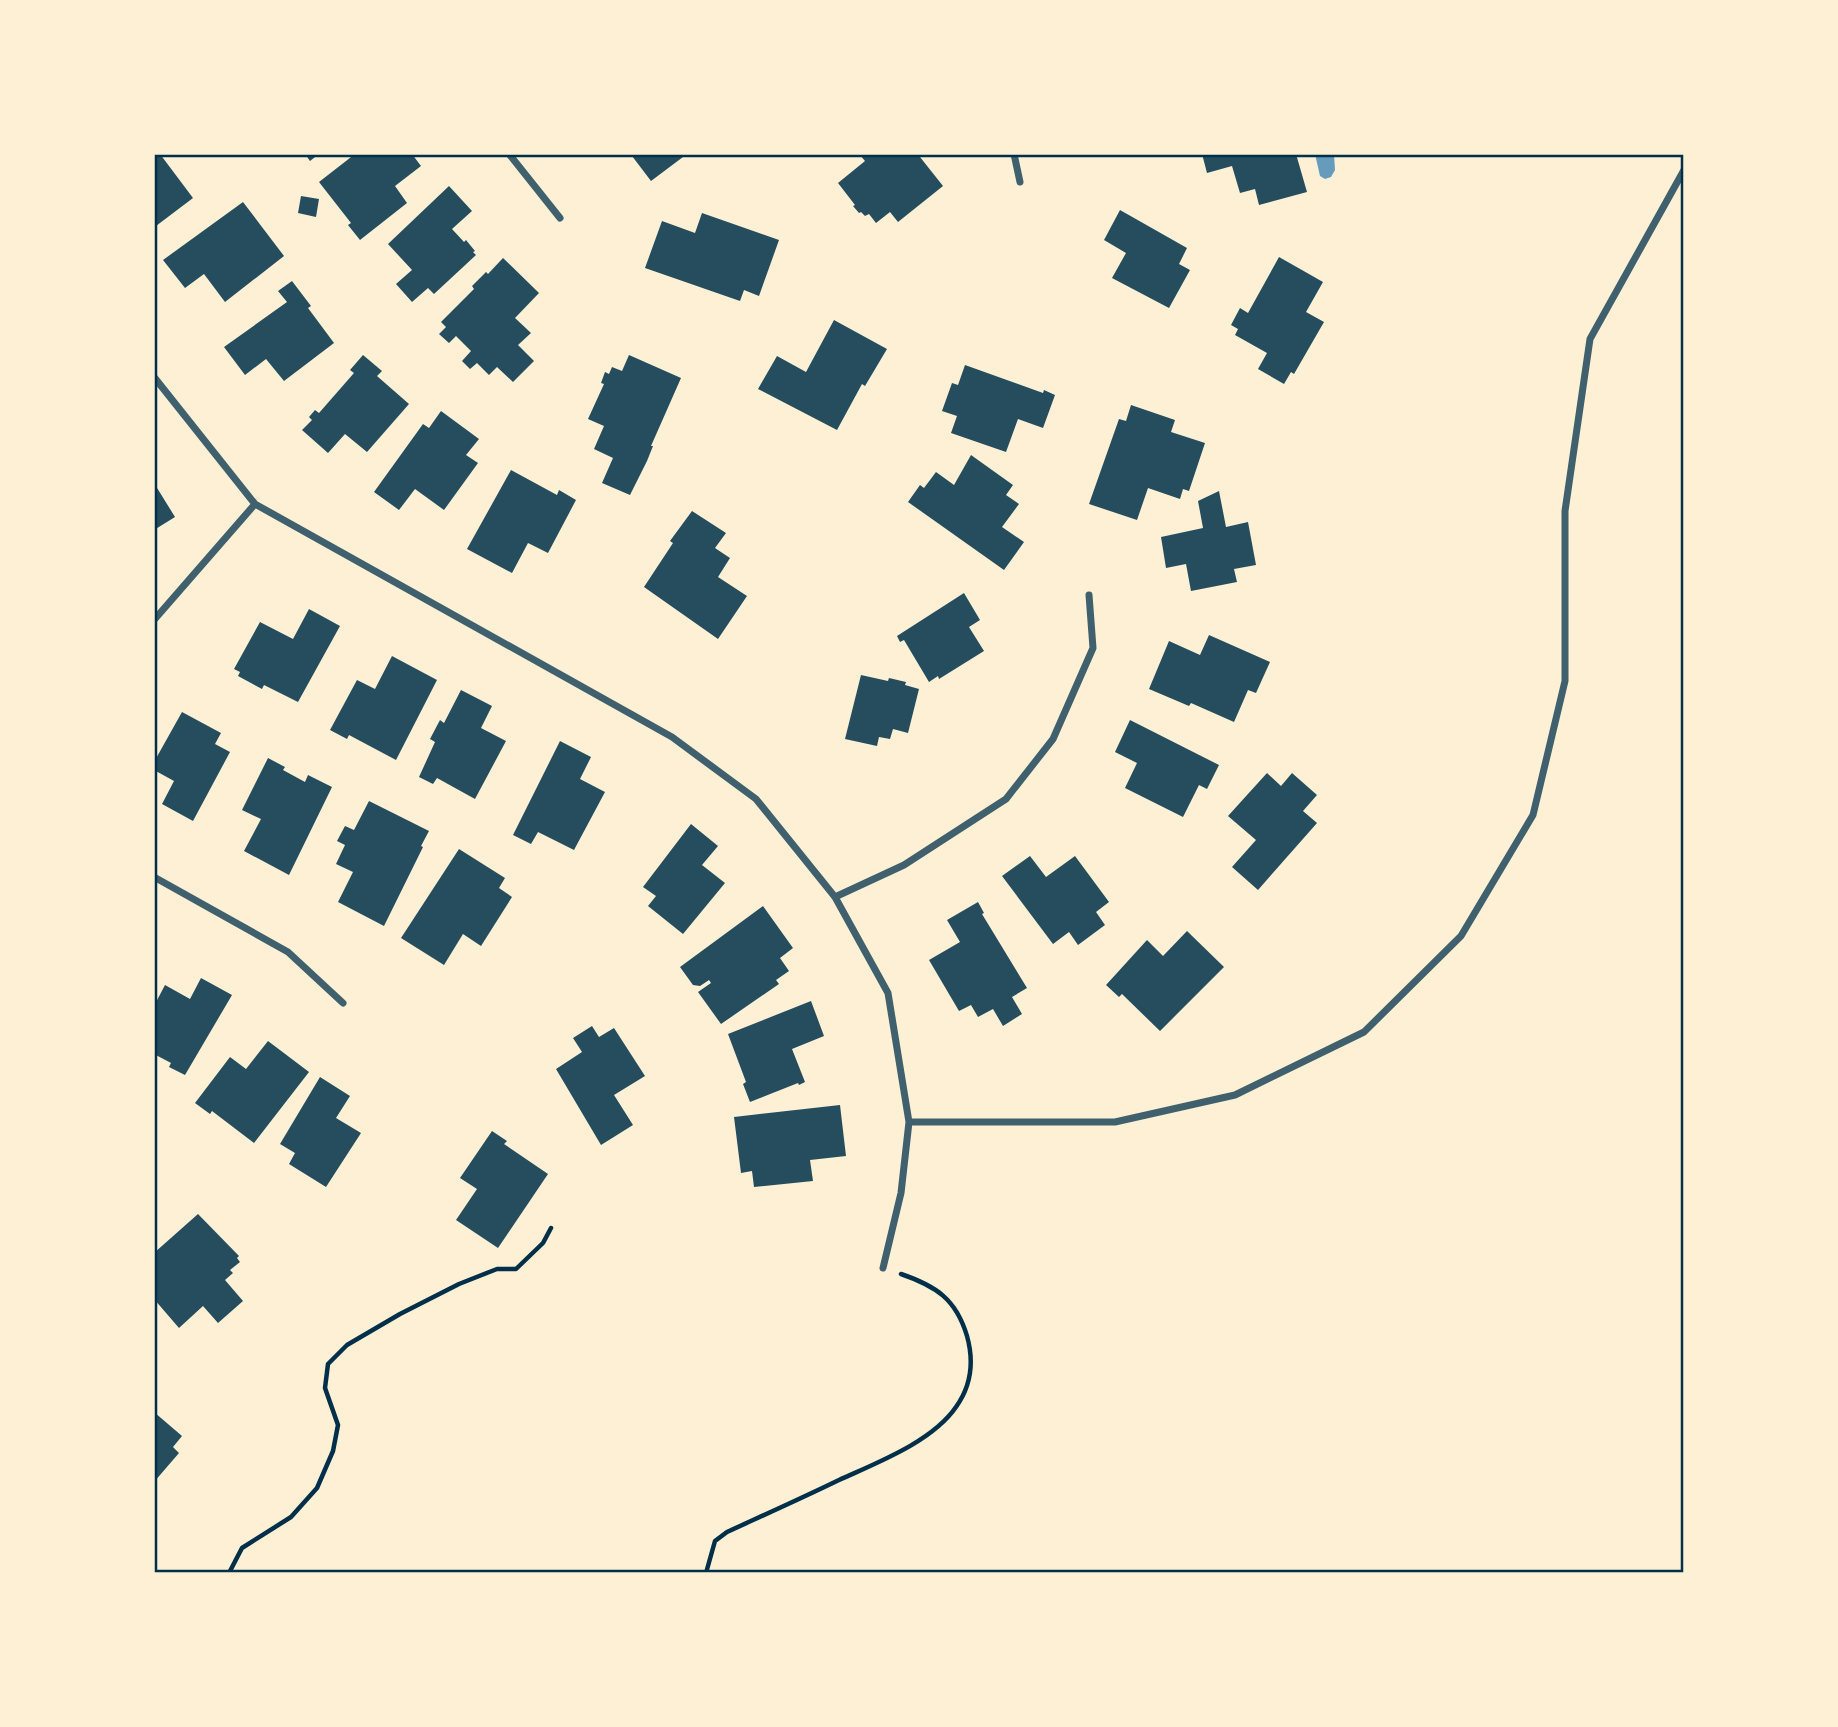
<svg xmlns="http://www.w3.org/2000/svg" width="1838" height="1727" viewBox="0 0 1838 1727" font-family="Karla,sans-serif">
	<style>
		.water { fill: #669bbc }
		.building { fill: #264d5e }
		.lines { fill: none; stroke-linecap: round; stroke-linejoin: round }
		.path { stroke: #003049; stroke-width: 4.5 }
		.minor { stroke: #3f606c; stroke-width: 7 }
		.neatline { fill: none; stroke: #003049; stroke-width: 2.5 }
	</style>
	<rect width="100%" height="100%" fill="#fdf0d5"/>
	<path class="water" d="M 1315,154 L 1334,154 L 1335,170 L 1331,177 L 1325,179 L 1320,176 Z"/>
	<path class="building" d="M 154,154 L 160,154 L 193,198 L 156,226 L 154,223 Z
		M 305,154 L 319,154 L 310,161 Z
		M 355,154 L 412,154 L 421,166 L 395,186 L 407,203 L 360,240 L 348,225 L 351,223 L 319,182 Z
		M 635,154 L 687,154 L 651,181 L 632,156 Z
		M 859,154 L 925,154 L 920,157 L 943,186 L 898,222 L 890,212 L 876,223 L 869,214 L 865,216 L 861,212 L 859,213 L 853,206 L 855,205 L 838,183 L 865,161 Z
		M 1202,154 L 1296,154 L 1307,192 L 1259,205 L 1255,189 L 1240,193 L 1232,166 L 1207,173 Z
		M 449,186 L 472,211 L 452,229 L 464,242 L 466,240 L 475,251 L 473,252 L 476,255 L 434,294 L 428,288 L 412,302 L 396,284 L 412,270 L 388,244 Z
		M 301,196 L 319,199 L 316,217 L 298,213 Z
		M 243,202 L 284,256 L 225,302 L 204,274 L 185,288 L 163,260 Z
		M 1120,210 L 1187,248 L 1179,264 L 1190,270 L 1169,308 L 1112,278 L 1126,253 L 1104,240 Z
		M 702,213 L 779,240 L 759,296 L 744,290 L 740,301 L 645,268 L 662,221 L 695,233 Z
		M 1279,257 L 1323,282 L 1306,312 L 1324,322 L 1294,374 L 1291,372 L 1284,384 L 1258,369 L 1267,353 L 1235,335 L 1238,329 L 1231,325 L 1240,308 L 1248,313 Z
		M 503,258 L 539,293 L 515,318 L 531,333 L 518,345 L 534,361 L 513,382 L 497,367 L 489,375 L 477,363 L 470,369 L 462,361 L 471,351 L 456,336 L 449,343 L 439,334 L 446,327 L 441,322 L 474,289 L 472,286 L 486,272 L 488,274 Z
		M 292,281 L 311,306 L 308,308 L 334,343 L 284,381 L 266,359 L 245,375 L 224,347 L 287,302 L 278,291 Z
		M 834,320 L 887,349 L 865,386 L 862,384 L 837,430 L 758,389 L 777,356 L 806,372 Z
		M 363,355 L 382,371 L 377,376 L 409,404 L 367,452 L 345,434 L 328,453 L 302,430 L 312,420 L 309,417 L 315,410 L 319,413 L 354,373 L 350,370 Z
		M 629,355 L 681,378 L 651,446 L 653,446 L 647,461 L 630,495 L 602,483 L 613,458 L 594,449 L 604,426 L 588,419 L 604,384 L 601,383 L 605,372 L 609,374 L 612,367 L 622,371 Z
		M 965,365 L 1043,393 L 1044,390 L 1055,395 L 1043,428 L 1018,419 L 1006,452 L 951,433 L 957,416 L 942,411 L 952,383 L 958,385 Z
		M 1131,405 L 1175,420 L 1171,432 L 1205,443 L 1189,491 L 1183,489 L 1180,499 L 1148,488 L 1137,520 L 1089,504 L 1119,419 L 1126,421 Z
		M 441,411 L 479,439 L 466,455 L 478,463 L 444,510 L 415,489 L 399,510 L 374,492 L 423,424 L 429,428 Z
		M 971,455 L 1013,485 L 1006,495 L 1019,504 L 1002,527 L 1024,542 L 1004,570 L 908,502 L 920,485 L 924,488 L 936,472 L 954,485 Z
		M 511,470 L 557,495 L 559,490 L 576,500 L 548,553 L 528,543 L 512,573 L 467,549 Z
		M 154,483 L 175,517 L 154,530 Z
		M 1219,491 L 1226,527 L 1248,522 L 1256,565 L 1234,569 L 1237,582 L 1191,591 L 1186,564 L 1166,568 L 1161,537 L 1203,528 L 1198,501 Z
		M 692,511 L 726,533 L 715,548 L 730,558 L 718,577 L 747,596 L 718,639 L 644,587 L 673,543 L 670,541 Z
		M 964,593 L 980,620 L 969,627 L 984,651 L 939,679 L 938,676 L 929,682 L 904,640 L 900,642 L 897,636 Z
		M 309,609 L 340,626 L 298,702 L 264,685 L 262,689 L 238,676 L 240,672 L 234,669 L 260,622 L 293,639 Z
		M 1209,635 L 1270,662 L 1256,693 L 1248,690 L 1234,722 L 1191,703 L 1189,706 L 1149,689 L 1169,641 L 1200,655 Z
		M 392,656 L 437,680 L 396,760 L 349,735 L 347,739 L 330,730 L 357,680 L 375,689 Z
		M 861,675 L 888,681 L 889,678 L 906,682 L 905,685 L 919,689 L 908,733 L 893,729 L 890,739 L 879,737 L 877,746 L 845,739 Z
		M 461,690 L 492,706 L 481,728 L 506,741 L 475,799 L 437,778 L 433,784 L 419,777 L 435,742 L 430,739 L 440,720 L 444,723 Z
		M 182,712 L 221,733 L 215,744 L 230,752 L 193,821 L 162,804 L 174,781 L 154,770 L 154,762 Z
		M 1130,720 L 1219,765 L 1207,789 L 1199,785 L 1183,817 L 1125,788 L 1137,763 L 1115,752 Z
		M 560,741 L 591,757 L 580,779 L 605,792 L 574,850 L 538,832 L 531,844 L 513,835 Z
		M 268,758 L 285,767 L 283,770 L 305,782 L 308,775 L 332,787 L 289,875 L 244,851 L 261,819 L 242,810 Z
		M 1267,773 L 1281,786 L 1292,773 L 1317,795 L 1303,811 L 1317,823 L 1258,890 L 1232,867 L 1256,840 L 1228,816 Z
		M 369,801 L 429,831 L 421,846 L 423,847 L 384,926 L 338,902 L 353,872 L 336,864 L 345,845 L 337,841 L 345,826 L 354,830 Z
		M 691,824 L 718,846 L 702,865 L 725,883 L 683,934 L 648,906 L 656,896 L 643,887 Z
		M 459,849 L 505,878 L 499,888 L 512,897 L 481,946 L 463,934 L 444,965 L 401,938 Z
		M 1030,856 L 1046,877 L 1075,856 L 1109,902 L 1096,912 L 1105,925 L 1078,945 L 1069,932 L 1053,944 L 1002,876 Z
		M 978,902 L 984,913 L 982,914 L 1027,988 L 1012,997 L 1022,1014 L 1003,1026 L 993,1009 L 978,1017 L 971,1005 L 959,1011 L 929,960 L 960,942 L 947,920 Z
		M 763,906 L 793,948 L 780,958 L 789,971 L 776,980 L 779,984 L 721,1024 L 698,992 L 711,983 L 709,980 L 700,986 L 693,985 L 680,967 Z
		M 1187,931 L 1224,967 L 1160,1031 L 1122,994 L 1119,997 L 1106,985 L 1147,940 L 1163,956 Z
		M 201,978 L 232,995 L 185,1075 L 169,1067 L 171,1063 L 154,1054 L 154,1006 L 165,985 L 190,999 Z
		M 811,1001 L 824,1036 L 792,1049 L 805,1082 L 799,1085 L 798,1083 L 750,1102 L 743,1084 L 746,1082 L 728,1034 Z
		M 592,1026 L 599,1037 L 614,1028 L 645,1076 L 614,1095 L 633,1125 L 601,1145 L 556,1069 L 582,1052 L 573,1038 Z
		M 268,1041 L 309,1072 L 254,1143 L 212,1111 L 210,1114 L 195,1103 L 230,1057 L 246,1069 Z
		M 320,1077 L 350,1096 L 336,1118 L 361,1133 L 326,1187 L 289,1164 L 295,1153 L 280,1144 Z
		M 840,1105 L 846,1156 L 810,1160 L 813,1181 L 754,1187 L 752,1171 L 741,1173 L 734,1117 Z
		M 492,1131 L 507,1141 L 504,1144 L 548,1174 L 498,1248 L 456,1220 L 477,1189 L 460,1178 Z
		M 198,1214 L 239,1256 L 237,1258 L 240,1262 L 230,1270 L 233,1273 L 225,1280 L 243,1301 L 218,1323 L 203,1306 L 179,1328 L 154,1299 L 154,1290 L 157,1288 L 154,1285 L 154,1253 Z
		M 154,1412 L 182,1436 L 173,1447 L 179,1453 L 154,1482 Z"/>
	<g class="lines">
		<path class="path" d="M 229,1573 L 242,1548 L 291,1517 L 317,1488 L 333,1451 L 338,1425 L 325,1388 L 328,1364 L 347,1345 L 400,1314 L 459,1284 L 497,1269 L 516,1269 L 543,1243 L 551,1228
			M 706,1573 L 715,1541 L 727,1532 C 764,1515 802,1498 839,1480 C 876,1463 932,1442 956,1407 C 971,1386 974,1361 967,1336 C 956,1299 936,1286 901,1274"/>
		<path class="minor" d="M 509,154 L 560,218
			M 1014,154 L 1020,182
			M 154,377 L 255,504 L 672,737 L 756,799 L 835,897 L 888,993 L 909,1122 L 901,1193 L 883,1268
			M 154,620 L 255,504
			M 154,877 L 288,952 L 343,1003
			M 835,897 L 904,865 L 1006,799 L 1053,739 L 1093,648 L 1089,595
			M 909,1122 L 1115,1122 L 1235,1095 L 1364,1032 L 1461,936 L 1533,815 L 1565,681 L 1565,511 L 1590,339 L 1684,170"/>
	</g>
	<rect width="1838" height="1727" fill="none" stroke="#fdf0d5" stroke-width="312"/>
	<rect x="156" y="156" width="1526" height="1415" class="neatline"/>
</svg>
